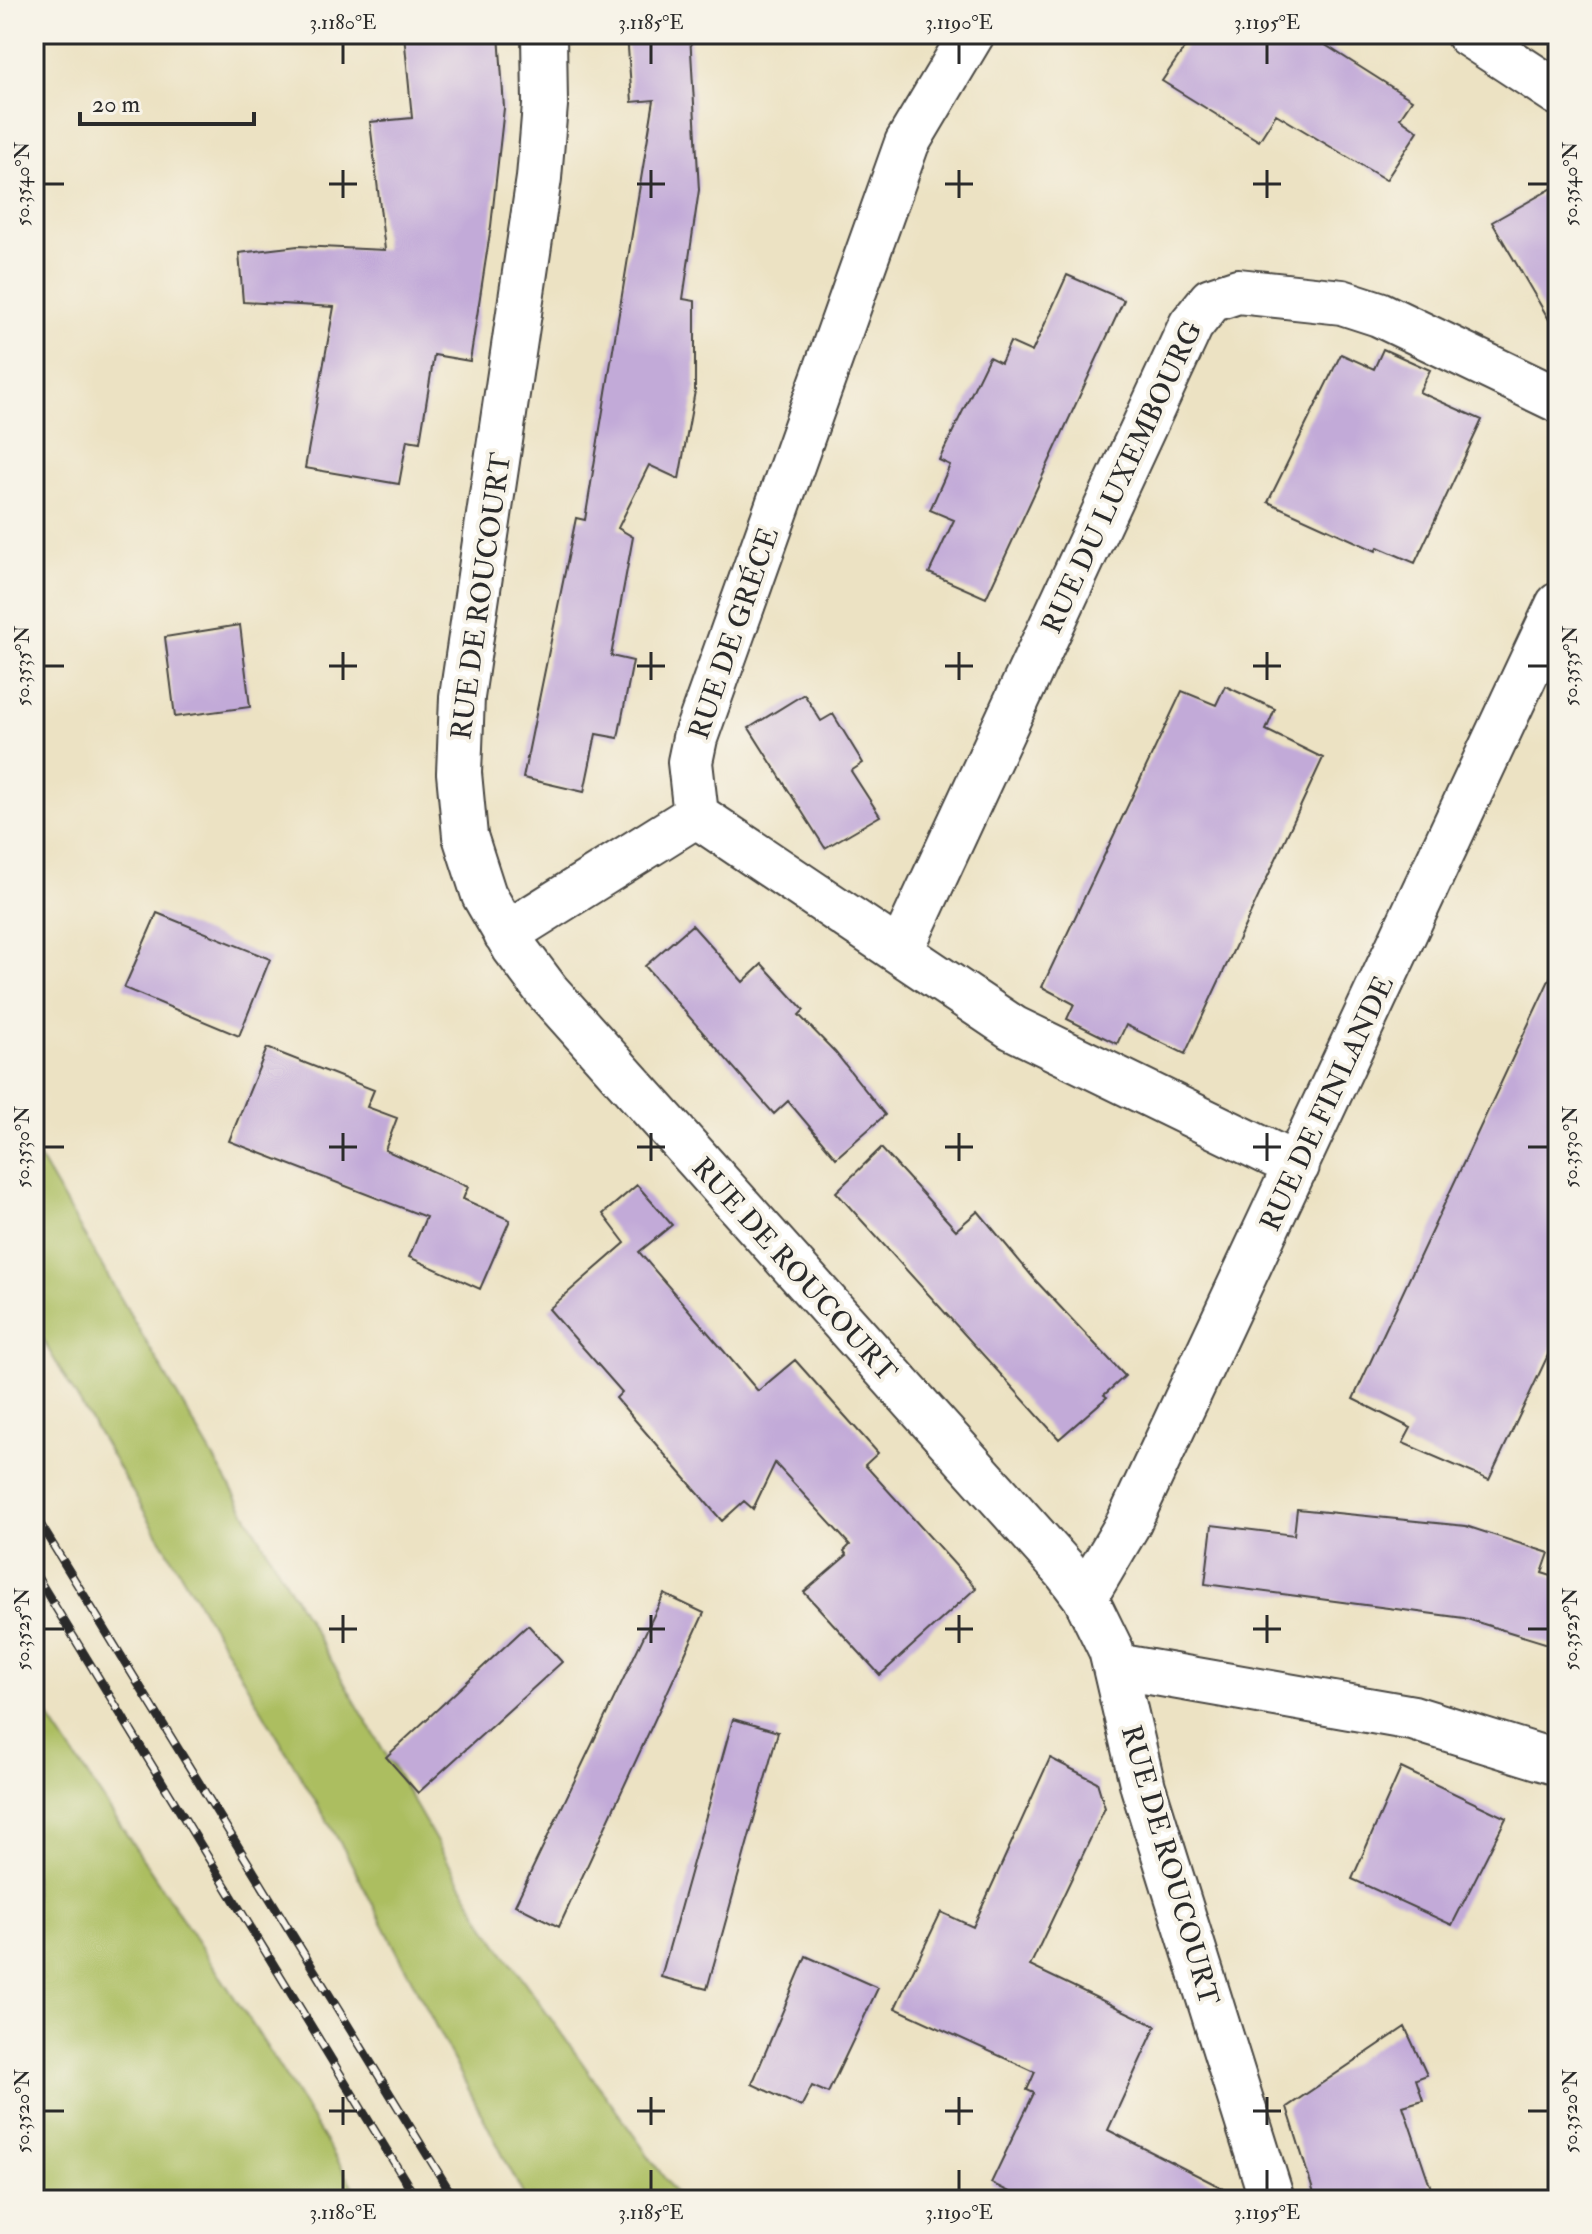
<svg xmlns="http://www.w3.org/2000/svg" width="1592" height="2234" viewBox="0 0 1592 2234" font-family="'IM FELL Double Pica',serif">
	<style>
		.green { fill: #acbe61; stroke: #6c7446; stroke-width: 2 }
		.building { fill: #c2aad8 }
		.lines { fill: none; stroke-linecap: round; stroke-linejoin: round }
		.minor-casing { stroke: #484642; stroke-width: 48 }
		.minor { stroke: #fff; stroke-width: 44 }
		.rail-casing { stroke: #2b2b2b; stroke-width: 9 }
		.rail { stroke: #f7f3e8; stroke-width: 6; stroke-dasharray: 18; stroke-linecap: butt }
		.ticks { fill: none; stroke: #2b2b2b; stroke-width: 3 }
		.labels { text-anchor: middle; stroke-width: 8; stroke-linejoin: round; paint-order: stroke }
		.street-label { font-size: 28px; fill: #2b2b2b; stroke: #f7f3e8 }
		.neatline { fill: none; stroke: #2b2b2b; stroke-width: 3 }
		.ticks-label { font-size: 20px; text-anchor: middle; fill: #2b2b2b }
	</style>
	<rect width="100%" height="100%" fill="#f7f3e8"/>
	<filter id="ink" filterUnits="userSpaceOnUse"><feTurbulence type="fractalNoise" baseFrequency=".0125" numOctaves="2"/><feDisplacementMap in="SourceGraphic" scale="16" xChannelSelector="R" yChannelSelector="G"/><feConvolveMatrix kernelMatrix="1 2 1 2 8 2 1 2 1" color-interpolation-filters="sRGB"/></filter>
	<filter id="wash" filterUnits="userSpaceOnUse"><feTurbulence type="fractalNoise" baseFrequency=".006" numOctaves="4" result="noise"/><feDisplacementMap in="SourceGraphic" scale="32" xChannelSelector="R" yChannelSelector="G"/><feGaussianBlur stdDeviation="1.8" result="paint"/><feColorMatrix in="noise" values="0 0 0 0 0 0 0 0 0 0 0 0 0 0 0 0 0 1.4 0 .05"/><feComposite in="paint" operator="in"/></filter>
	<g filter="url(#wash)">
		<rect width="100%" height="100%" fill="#ece2c3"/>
		<path class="green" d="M 34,1149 L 489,1932 L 680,2200 L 526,2200 L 345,1851 L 34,1325 Z
			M 34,1695 L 258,2033 L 362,2200 L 34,2200 Z"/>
		<g id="blocks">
			<path class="building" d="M 404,34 L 499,34 L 504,108 L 491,226 L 470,361 L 434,355 L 420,442 L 407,440 L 399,484 L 305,468 L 334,307 L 243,302 L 239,253 L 298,246 L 385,250 L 370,122 L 412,118 Z
				M 627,34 L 690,34 L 699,190 L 683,299 L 695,301 L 695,391 L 679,479 L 649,465 L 618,528 L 633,537 L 611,656 L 633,661 L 618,738 L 596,734 L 584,792 L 523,778 L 576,518 L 585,520 L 654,100 L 632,102 Z
				M 1194,34 L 1308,34 L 1412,100 L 1400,118 L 1418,131 L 1386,180 L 1276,114 L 1259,141 L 1162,81 Z
				M 1558,185 L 1558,335 L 1492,222 Z
				M 1067,275 L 1124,300 L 986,598 L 929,573 L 954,520 L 930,510 L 950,465 L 939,460 L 989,357 L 1001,363 L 1010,342 L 1032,352 Z
				M 1383,349 L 1430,370 L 1419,392 L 1482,420 L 1415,563 L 1378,547 L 1376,551 L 1268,502 L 1341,354 L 1374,369 Z
				M 240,625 L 250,707 L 175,717 L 165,637 Z
				M 1225,686 L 1275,709 L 1266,730 L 1323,758 L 1185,1054 L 1126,1025 L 1117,1044 L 1067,1019 L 1074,1004 L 1042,987 L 1182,691 L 1216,705 Z
				M 804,694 L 821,721 L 833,714 L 863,763 L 851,771 L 880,816 L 825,848 L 749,728 Z
				M 157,913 L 270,959 L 239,1036 L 124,988 Z
				M 692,925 L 743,982 L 762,964 L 804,1010 L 799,1015 L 835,1052 L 885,1115 L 836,1158 L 788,1101 L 774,1114 L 645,966 Z
				M 1558,961 L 1558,1334 L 1489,1480 L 1403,1443 L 1411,1428 L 1353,1399 Z
				M 267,1048 L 374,1090 L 367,1107 L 397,1118 L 385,1150 L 468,1187 L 463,1199 L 510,1220 L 480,1289 L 409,1257 L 426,1217 L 229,1141 Z
				M 881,1148 L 956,1230 L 978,1211 L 1036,1281 L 1125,1376 L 1104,1395 L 1107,1397 L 1059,1439 L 836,1192 Z
				M 637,1185 L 672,1225 L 639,1252 L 758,1391 L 795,1360 L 878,1453 L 865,1465 L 976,1588 L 880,1675 L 804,1592 L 847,1555 L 844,1551 L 850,1545 L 775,1463 L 753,1509 L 744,1501 L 722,1521 L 616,1398 L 622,1392 L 549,1309 L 625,1243 L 603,1214 Z
				M 1297,1509 L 1466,1526 L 1549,1553 L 1542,1573 L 1558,1578 L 1558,1647 L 1464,1618 L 1205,1584 L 1212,1525 L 1294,1535 Z
				M 664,1594 L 704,1613 L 559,1927 L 515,1905 Z
				M 528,1625 L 562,1662 L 418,1793 L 386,1757 Z
				M 733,1719 L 778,1732 L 707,1989 L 661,1977 Z
				M 1050,1758 L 1097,1782 L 1105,1808 L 1030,1966 L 1156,2026 L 1108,2130 L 1246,2200 L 1026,2200 L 991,2183 L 1034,2093 L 1027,2090 L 1035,2072 L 895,2008 L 941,1912 L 973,1927 Z
				M 1401,1768 L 1506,1818 L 1452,1925 L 1352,1879 Z
				M 806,1956 L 878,1988 L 828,2093 L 812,2086 L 801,2107 L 752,2084 Z
				M 1405,2027 L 1427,2075 L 1416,2079 L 1423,2100 L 1403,2106 L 1435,2200 L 1316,2200 L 1287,2107 Z"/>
		</g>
	</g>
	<g filter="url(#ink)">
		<use href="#blocks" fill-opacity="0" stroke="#484642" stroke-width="2"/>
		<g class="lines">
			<g class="minor-casing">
				<path id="minor" d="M 544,34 L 545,105 L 539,178 L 462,697 L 459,773 L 465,836 L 484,895 L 514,947 L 547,991 L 1065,1570 L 1085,1597 L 1111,1650 L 1143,1787 L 1272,2200
					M 972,34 L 907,143 L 695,738 L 690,762 L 696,815 L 1013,1028 L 1297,1166
					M 1468,34 L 1558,93
					M 506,934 L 696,815
					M 900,952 L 1191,325 L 1211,300 L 1238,291 L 1342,302 L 1379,314 L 1558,400
					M 1085,1597 L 1128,1524 L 1558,605
					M 1116,1666 L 1413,1718 L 1558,1763"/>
			</g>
			<use href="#minor" class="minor"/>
			<g class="rail-casing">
				<path id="rail" d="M 34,1514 L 455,2200
					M 34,1572 L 417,2200"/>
			</g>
			<use href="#rail" class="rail"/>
		</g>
	</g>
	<path class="ticks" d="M 343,44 L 343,64M 651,44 L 651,64M 959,44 L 959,64M 1267,44 L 1267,64M 343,170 L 343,198M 651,170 L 651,198M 959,170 L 959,198M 1267,170 L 1267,198M 44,184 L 64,184M 329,184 L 357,184M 637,184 L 665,184M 945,184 L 973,184M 1253,184 L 1281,184M 1528,184 L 1548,184M 343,652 L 343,680M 651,652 L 651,680M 959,652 L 959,680M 1267,652 L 1267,680M 44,666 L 64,666M 329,666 L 357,666M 637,666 L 665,666M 945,666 L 973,666M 1253,666 L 1281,666M 1528,666 L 1548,666M 343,1133 L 343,1161M 651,1133 L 651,1161M 959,1133 L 959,1161M 1267,1133 L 1267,1161M 44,1147 L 64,1147M 329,1147 L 357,1147M 637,1147 L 665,1147M 945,1147 L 973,1147M 1253,1147 L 1281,1147M 1528,1147 L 1548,1147M 343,1615 L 343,1643M 651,1615 L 651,1643M 959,1615 L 959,1643M 1267,1615 L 1267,1643M 44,1629 L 64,1629M 329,1629 L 357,1629M 637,1629 L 665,1629M 945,1629 L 973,1629M 1253,1629 L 1281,1629M 1528,1629 L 1548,1629M 343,2097 L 343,2125M 651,2097 L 651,2125M 959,2097 L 959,2125M 1267,2097 L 1267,2125M 44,2111 L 64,2111M 329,2111 L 357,2111M 637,2111 L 665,2111M 945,2111 L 973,2111M 1253,2111 L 1281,2111M 1528,2111 L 1548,2111M 343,2170 L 343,2190M 651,2170 L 651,2190M 959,2170 L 959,2190M 1267,2170 L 1267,2190"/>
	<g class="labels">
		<g class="street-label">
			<text transform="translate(1121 477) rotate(-65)" y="10">RUE DU LUXEMBOURG</text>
			<text transform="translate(480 596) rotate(-82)" y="10">RUE DE ROUCOURT</text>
			<text transform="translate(733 633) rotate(-71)" y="10">RUE DE GRÉCE</text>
			<text transform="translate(1326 1103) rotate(-65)" y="10">RUE DE FINLANDE</text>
			<text transform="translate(795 1269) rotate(48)" y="10">RUE DE ROUCOURT</text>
			<text transform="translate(1171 1865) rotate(74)" y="10">RUE DE ROUCOURT</text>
		</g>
	</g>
	<rect width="1592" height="2234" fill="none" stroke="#f7f3e8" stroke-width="88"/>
	<path d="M80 112v12h174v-12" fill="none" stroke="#2b2b2b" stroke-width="4"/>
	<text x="92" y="112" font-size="24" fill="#2b2b2b" stroke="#f7f3e8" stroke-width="6" paint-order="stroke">20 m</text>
	<rect x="44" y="44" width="1504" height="2146" class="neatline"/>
	<g class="ticks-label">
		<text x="343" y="29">3.1180°E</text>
		<text x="651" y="29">3.1185°E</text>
		<text x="959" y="29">3.1190°E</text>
		<text x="1267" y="29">3.1195°E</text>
		<text transform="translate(22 184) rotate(-90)" y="7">50.3540°N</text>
		<text transform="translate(1570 184) rotate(-90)" y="7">50.3540°N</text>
		<text transform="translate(22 666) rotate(-90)" y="7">50.3535°N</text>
		<text transform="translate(1570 666) rotate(-90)" y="7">50.3535°N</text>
		<text transform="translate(22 1147) rotate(-90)" y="7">50.3530°N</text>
		<text transform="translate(1570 1147) rotate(-90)" y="7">50.3530°N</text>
		<text transform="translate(22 1629) rotate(-90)" y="7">50.3525°N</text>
		<text transform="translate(1570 1629) rotate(-90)" y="7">50.3525°N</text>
		<text transform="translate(22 2111) rotate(-90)" y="7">50.3520°N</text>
		<text transform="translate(1570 2111) rotate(-90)" y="7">50.3520°N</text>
		<text x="343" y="2219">3.1180°E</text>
		<text x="651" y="2219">3.1185°E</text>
		<text x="959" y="2219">3.1190°E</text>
		<text x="1267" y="2219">3.1195°E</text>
	</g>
</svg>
